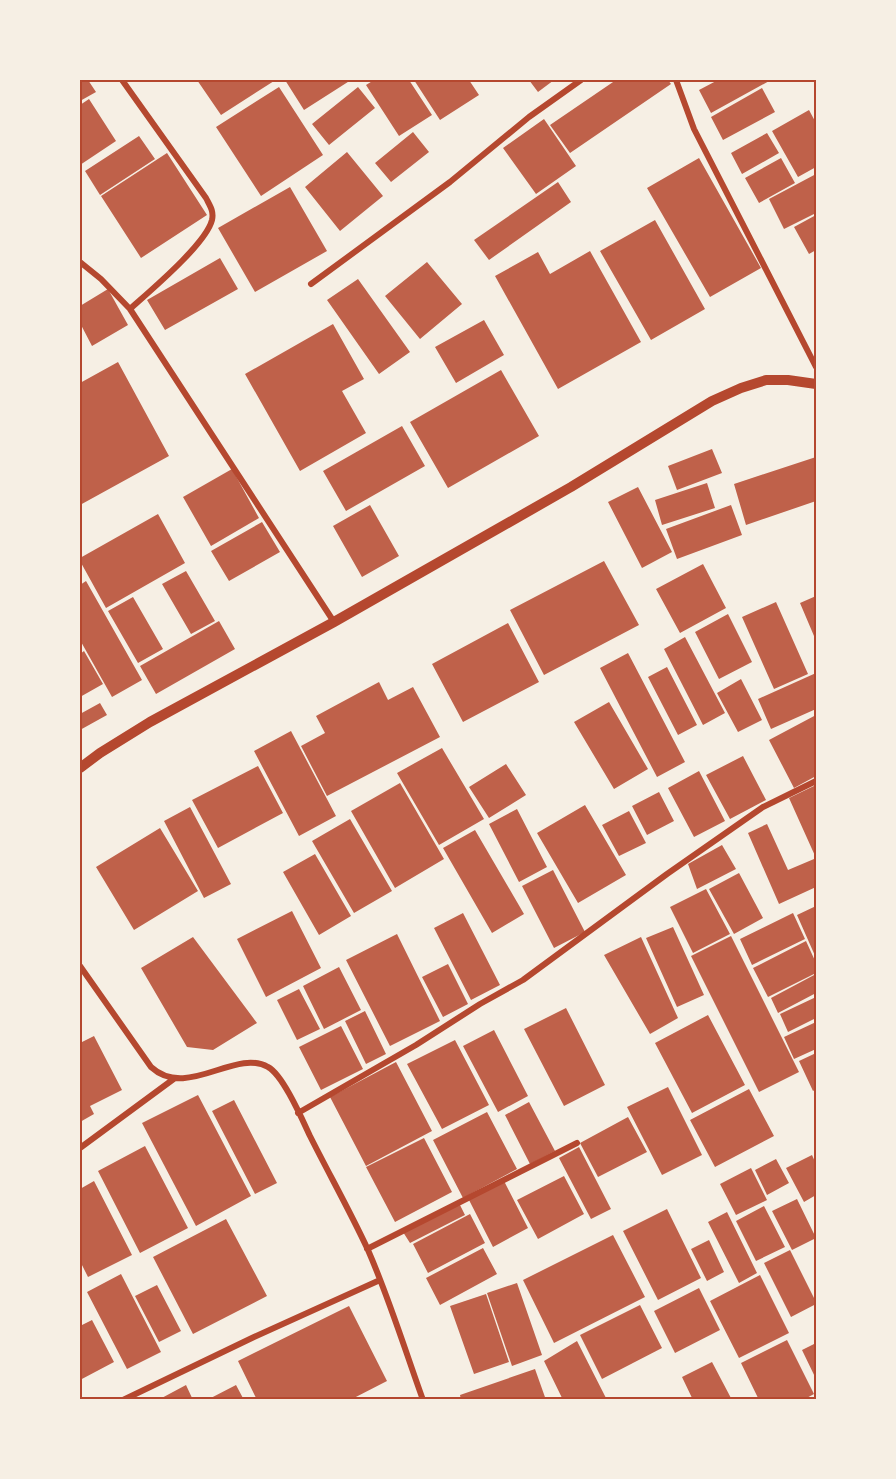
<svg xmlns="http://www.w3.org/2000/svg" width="896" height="1479" viewBox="0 0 896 1479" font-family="Overpass,sans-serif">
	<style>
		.building { fill: #bf614a }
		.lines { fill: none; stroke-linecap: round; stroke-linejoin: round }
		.minor { stroke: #b5482f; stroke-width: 6 }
		.tertiary { stroke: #b5482f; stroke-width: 10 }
		.neatline { fill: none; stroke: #b5482f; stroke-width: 2 }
	</style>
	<rect width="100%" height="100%" fill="#f6efe4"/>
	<path class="building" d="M 80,80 L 88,80 L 96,92 L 80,101 Z
		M 197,80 L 273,80 L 274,81 L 221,115 Z
		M 285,80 L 351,80 L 304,110 Z
		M 374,80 L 409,80 L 432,115 L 399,136 L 366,85 Z
		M 414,80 L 469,80 L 479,95 L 440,120 Z
		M 529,80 L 554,80 L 538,92 Z
		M 616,80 L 668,80 L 671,84 L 570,153 L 550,125 Z
		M 718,80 L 771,80 L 711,113 L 699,90 Z
		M 279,87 L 323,155 L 261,196 L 216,127 Z
		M 358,87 L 375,108 L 329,145 L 312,124 Z
		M 762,88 L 775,112 L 723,140 L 711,117 Z
		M 89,99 L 116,141 L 80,165 L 80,105 Z
		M 809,110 L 816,123 L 816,167 L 798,177 L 772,131 Z
		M 544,119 L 576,166 L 536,194 L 503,148 Z
		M 413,132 L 429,152 L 391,182 L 375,163 Z
		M 767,133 L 779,153 L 742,174 L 731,153 Z
		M 139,136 L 155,159 L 100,195 L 85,171 Z
		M 347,152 L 383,196 L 340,231 L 305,187 Z
		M 167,153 L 207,215 L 141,258 L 101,196 Z
		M 699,158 L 761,268 L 710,297 L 647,188 Z
		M 781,158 L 795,183 L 759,203 L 745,178 Z
		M 816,174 L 816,213 L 784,229 L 769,199 Z
		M 558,182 L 571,202 L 489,260 L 474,240 Z
		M 290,187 L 327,251 L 255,292 L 218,228 Z
		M 816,215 L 816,250 L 809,254 L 794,227 Z
		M 655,220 L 705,309 L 651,340 L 600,251 Z
		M 590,251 L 641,342 L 558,389 L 495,276 L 538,252 L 550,274 Z
		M 220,258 L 238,289 L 165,330 L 147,300 Z
		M 427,262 L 462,304 L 420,339 L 385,296 Z
		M 358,279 L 410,352 L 379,374 L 327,300 Z
		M 108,289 L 128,325 L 92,346 L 80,323 L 80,306 Z
		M 484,320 L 504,355 L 456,383 L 435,347 Z
		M 333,324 L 364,379 L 342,391 L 366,433 L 300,471 L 245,374 Z
		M 118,362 L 169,456 L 80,505 L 80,383 Z
		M 501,370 L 539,436 L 448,488 L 410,422 Z
		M 402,426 L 425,466 L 346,511 L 323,471 Z
		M 712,449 L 722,473 L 677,490 L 668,466 Z
		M 816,457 L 816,501 L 746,525 L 734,484 Z
		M 232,469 L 259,518 L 211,546 L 183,497 Z
		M 707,483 L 715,508 L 662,525 L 655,500 Z
		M 638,487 L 672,552 L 642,568 L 608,502 Z
		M 370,505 L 399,556 L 362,577 L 333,526 Z
		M 731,505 L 742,535 L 677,559 L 666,529 Z
		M 158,514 L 185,563 L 106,608 L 80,561 L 80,558 Z
		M 262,522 L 280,552 L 229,581 L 211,551 Z
		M 604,561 L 639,625 L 544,675 L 510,610 Z
		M 703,564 L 726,608 L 680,633 L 656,589 Z
		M 186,571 L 215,621 L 191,634 L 162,584 Z
		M 86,581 L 142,680 L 112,697 L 80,640 L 80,585 Z
		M 816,596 L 816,635 L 814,636 L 800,603 Z
		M 133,597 L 163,649 L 138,663 L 108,611 Z
		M 776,602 L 808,674 L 774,689 L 742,617 Z
		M 728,614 L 752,662 L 719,679 L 695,632 Z
		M 219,621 L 235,649 L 156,694 L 140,666 Z
		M 508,623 L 539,682 L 463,722 L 432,664 Z
		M 685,637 L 725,713 L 703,725 L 664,649 Z
		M 84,651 L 103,684 L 80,697 L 80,654 Z
		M 628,653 L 685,762 L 657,777 L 600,668 Z
		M 667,667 L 697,725 L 678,735 L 648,677 Z
		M 816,673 L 816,709 L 771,729 L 758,699 Z
		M 741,679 L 762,720 L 738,732 L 717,693 Z
		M 379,682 L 388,700 L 413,687 L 440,737 L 327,796 L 301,746 L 325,733 L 316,716 Z
		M 609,702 L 648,769 L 614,789 L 574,722 Z
		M 100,703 L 107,715 L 80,730 L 80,714 Z
		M 816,715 L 816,776 L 794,788 L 769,740 Z
		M 291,731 L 336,816 L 299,836 L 254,751 Z
		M 442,748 L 484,819 L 439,845 L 397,773 Z
		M 743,756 L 766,800 L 730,819 L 706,775 Z
		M 506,764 L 526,795 L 489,818 L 469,787 Z
		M 258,766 L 283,813 L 218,848 L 192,800 Z
		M 699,771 L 725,821 L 694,837 L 668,788 Z
		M 400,783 L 444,859 L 395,888 L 351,811 Z
		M 816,785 L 816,858 L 789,798 Z
		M 659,792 L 674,821 L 647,835 L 632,806 Z
		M 585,805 L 626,875 L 578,903 L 537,833 Z
		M 190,807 L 231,884 L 204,898 L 164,821 Z
		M 517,809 L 547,867 L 519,882 L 489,824 Z
		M 629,811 L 646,843 L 619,856 L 602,825 Z
		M 350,819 L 392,891 L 354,913 L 312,841 Z
		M 767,824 L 788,870 L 814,859 L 816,863 L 816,887 L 779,904 L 748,833 Z
		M 160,828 L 198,891 L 134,930 L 96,867 Z
		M 475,830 L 524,914 L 492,933 L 443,848 Z
		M 722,845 L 736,869 L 697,889 L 688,864 Z
		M 315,854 L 351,916 L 319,935 L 283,872 Z
		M 553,870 L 585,932 L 554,948 L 522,886 Z
		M 739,873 L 763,918 L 734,934 L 709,889 Z
		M 706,889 L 730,934 L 693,953 L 670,907 Z
		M 816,906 L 816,958 L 797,915 Z
		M 292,911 L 321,968 L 266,997 L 237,939 Z
		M 463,913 L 500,985 L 471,1000 L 434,928 Z
		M 793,913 L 805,939 L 752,965 L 740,939 Z
		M 673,927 L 704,995 L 677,1007 L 646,938 Z
		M 397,934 L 440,1021 L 390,1046 L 346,960 Z
		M 731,936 L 799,1072 L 759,1092 L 691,956 Z
		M 193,937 L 257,1023 L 213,1050 L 187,1047 L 141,968 Z
		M 641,937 L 678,1018 L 650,1034 L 604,955 Z
		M 806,941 L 816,963 L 816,973 L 768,997 L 753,968 Z
		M 448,964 L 468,1004 L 443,1017 L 422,977 Z
		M 339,967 L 361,1010 L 324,1029 L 303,986 Z
		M 816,974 L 816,993 L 778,1013 L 771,998 Z
		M 299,989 L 320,1029 L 297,1040 L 277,1000 Z
		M 816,997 L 816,1018 L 788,1032 L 780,1014 Z
		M 566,1008 L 605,1085 L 564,1106 L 524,1029 Z
		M 365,1011 L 386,1054 L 366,1064 L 345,1021 Z
		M 708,1015 L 745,1085 L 692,1113 L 655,1043 Z
		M 816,1022 L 816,1049 L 794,1059 L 784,1037 Z
		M 341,1026 L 363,1069 L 321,1090 L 299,1047 Z
		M 494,1030 L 528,1096 L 498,1112 L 463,1046 Z
		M 94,1036 L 122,1090 L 90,1106 L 94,1114 L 80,1122 L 80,1043 Z
		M 455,1040 L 489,1105 L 442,1129 L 407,1064 Z
		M 816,1053 L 816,1089 L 813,1091 L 799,1061 Z
		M 396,1062 L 432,1131 L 366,1166 L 330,1097 Z
		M 668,1087 L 702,1155 L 662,1175 L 627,1107 Z
		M 749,1089 L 774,1136 L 715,1167 L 690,1120 Z
		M 198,1095 L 251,1196 L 196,1226 L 142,1123 Z
		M 234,1100 L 277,1183 L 255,1194 L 212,1111 Z
		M 529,1102 L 555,1151 L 530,1164 L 505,1115 Z
		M 487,1112 L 517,1169 L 463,1198 L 433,1140 Z
		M 628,1117 L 647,1152 L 598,1177 L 580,1143 Z
		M 424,1138 L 452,1192 L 395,1222 L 366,1167 Z
		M 145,1146 L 188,1228 L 140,1253 L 98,1171 Z
		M 579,1147 L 611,1209 L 591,1219 L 559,1158 Z
		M 812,1155 L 816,1164 L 816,1195 L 804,1202 L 786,1168 Z
		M 776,1159 L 789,1183 L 767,1195 L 755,1170 Z
		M 751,1168 L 767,1200 L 736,1215 L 720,1184 Z
		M 564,1176 L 584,1214 L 538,1239 L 517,1200 Z
		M 94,1181 L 132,1255 L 88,1277 L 80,1261 L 80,1189 Z
		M 504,1181 L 528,1228 L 493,1247 L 469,1200 Z
		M 797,1199 L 816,1238 L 792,1250 L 772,1211 Z
		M 459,1203 L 465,1215 L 410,1243 L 403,1232 Z
		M 764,1206 L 785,1247 L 756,1261 L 736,1221 Z
		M 667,1209 L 701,1278 L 658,1300 L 623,1231 Z
		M 727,1212 L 757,1273 L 739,1283 L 708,1222 Z
		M 470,1214 L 485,1243 L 428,1273 L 413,1244 Z
		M 226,1219 L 267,1296 L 193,1334 L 153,1257 Z
		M 613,1235 L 645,1297 L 554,1343 L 523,1280 Z
		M 709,1240 L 724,1272 L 707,1281 L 691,1249 Z
		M 483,1248 L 497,1274 L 440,1305 L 426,1278 Z
		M 790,1250 L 816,1302 L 816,1304 L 791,1317 L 764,1263 Z
		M 121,1274 L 161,1352 L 127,1369 L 87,1292 Z
		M 760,1275 L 789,1333 L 739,1358 L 710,1301 Z
		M 517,1283 L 542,1355 L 512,1366 L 487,1293 Z
		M 157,1285 L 181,1331 L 159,1342 L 135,1296 Z
		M 699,1288 L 720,1330 L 675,1353 L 654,1311 Z
		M 486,1294 L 509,1362 L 474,1374 L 450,1306 Z
		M 640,1305 L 662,1348 L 602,1379 L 580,1335 Z
		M 349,1306 L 387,1381 L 350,1400 L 257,1400 L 238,1361 Z
		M 92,1320 L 114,1362 L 80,1380 L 80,1326 Z
		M 787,1340 L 814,1394 L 803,1400 L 759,1400 L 741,1363 Z
		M 577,1341 L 607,1400 L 563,1400 L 544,1361 Z
		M 816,1343 L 816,1379 L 802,1350 Z
		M 712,1362 L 732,1400 L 693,1400 L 682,1377 Z
		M 535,1369 L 546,1400 L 461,1400 L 460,1395 Z
		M 186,1385 L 193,1400 L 158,1400 Z
		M 236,1385 L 244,1400 L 207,1400 Z"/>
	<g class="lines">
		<path class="minor" d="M 122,80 L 206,198 C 210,206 214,211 212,220 C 206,244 150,291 130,309
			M 676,80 L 694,129 L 816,367
			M 80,262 L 101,279 L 130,309 L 334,622
			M 311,284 L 450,182 L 529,117 L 581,80
			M 80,966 L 151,1067 C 187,1100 235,1048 268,1067 C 283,1075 302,1119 310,1136 C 329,1174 350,1211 368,1250 C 389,1298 405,1350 423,1400
			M 298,1113 L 416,1045 L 480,1004 L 523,980 L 667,874 L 763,807 L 816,781
			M 80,1148 L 175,1078
			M 367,1249 L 577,1143
			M 123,1400 L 254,1337 L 380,1280"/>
		<path class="tertiary" d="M 80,768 L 100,753 L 150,722 L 334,622 L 571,487 L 712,401 L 741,388 L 766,380 L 788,380 L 816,384"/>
	</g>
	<rect width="896" height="1479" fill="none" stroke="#f6efe4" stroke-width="162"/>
	<rect x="81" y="81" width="734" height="1317" class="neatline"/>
</svg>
